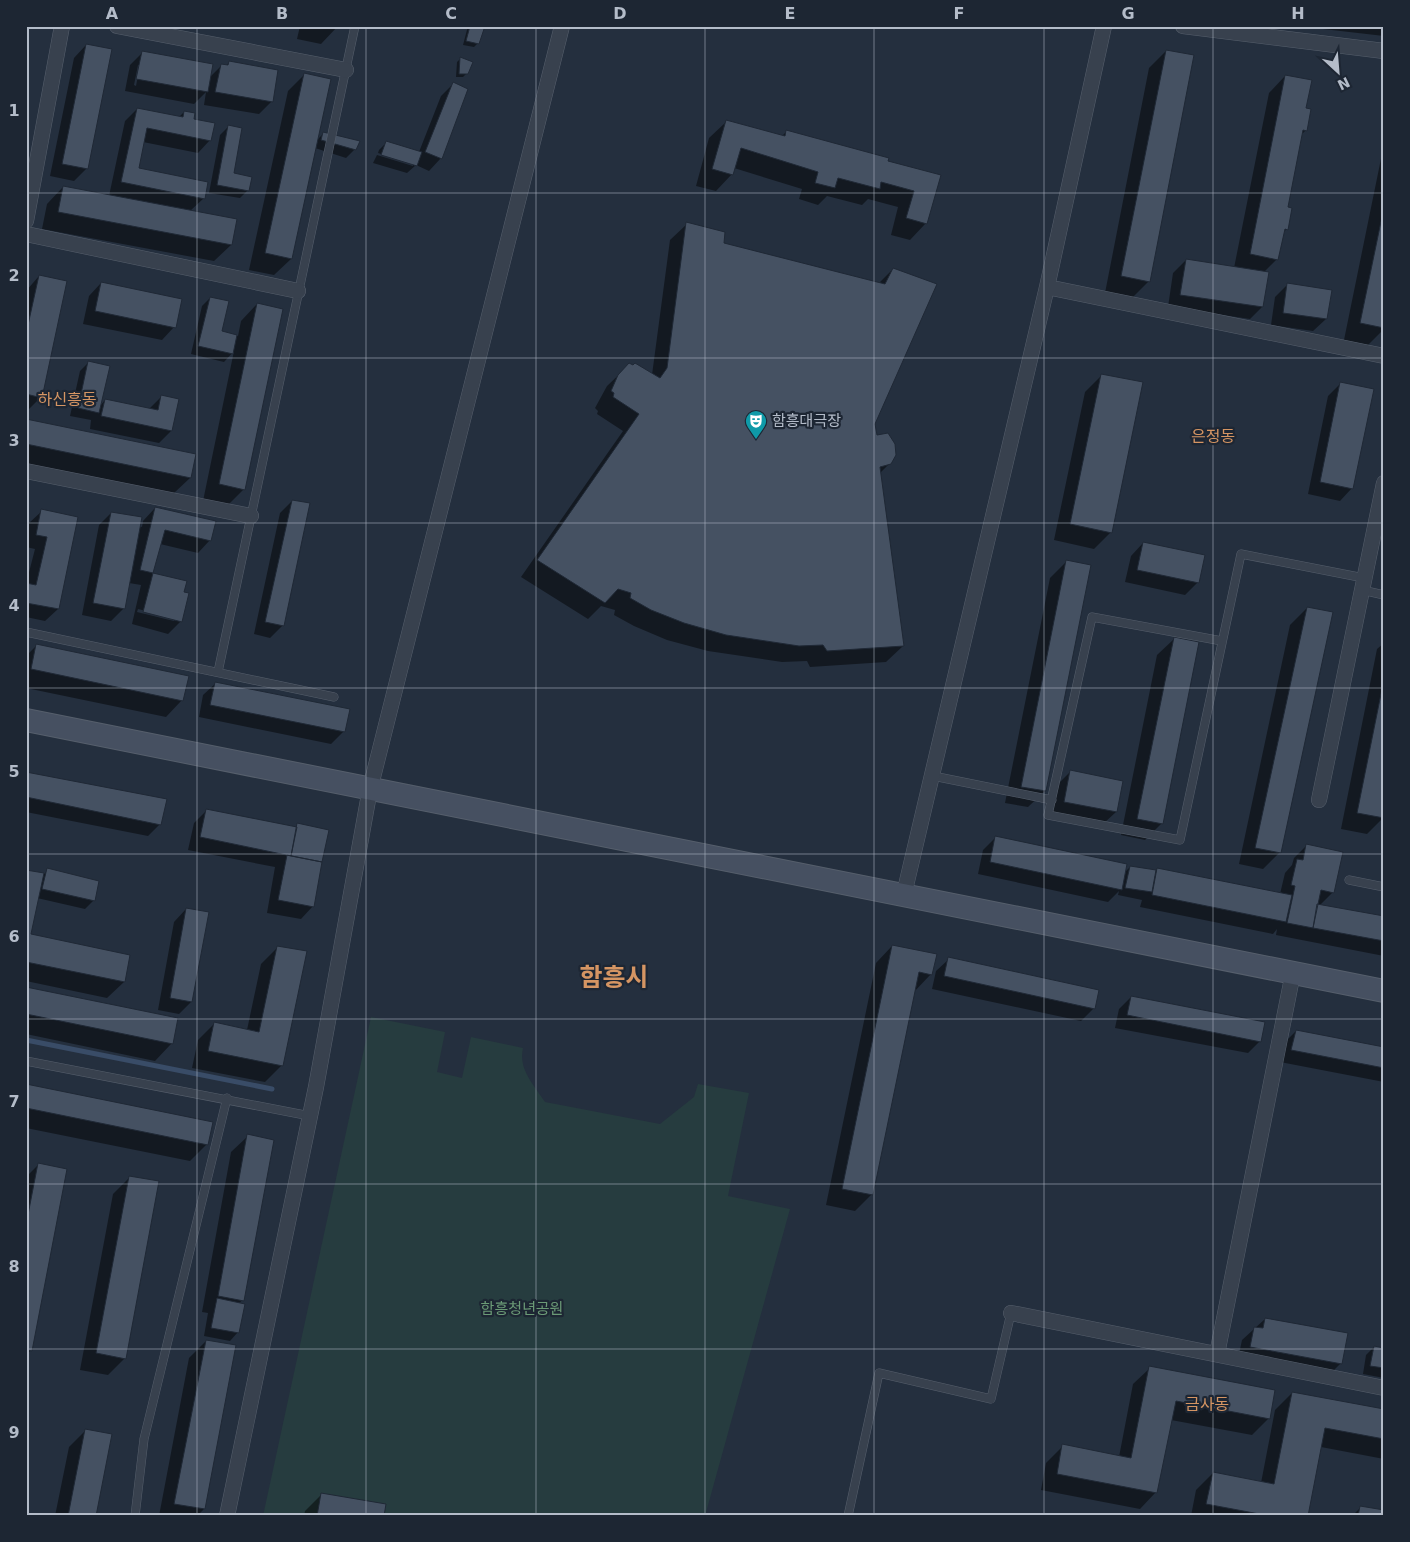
<svg xmlns="http://www.w3.org/2000/svg" width="1410" height="1542" viewBox="0 0 1410 1542" font-family="'DejaVu Sans','Noto Sans KR',sans-serif">
	<style>
		.green { fill: #263c3f }
		.shadow { fill: #0007; fill-rule: evenodd }
		.lines { fill: none; stroke-linecap: round; stroke-linejoin: round }
		.stream { stroke: #394c67; stroke-width: 5 }
		.building { fill: #455162; stroke: #1f2835 }
		.lane-casing { stroke: #565f6c; stroke-width: 9 }
		.street-casing { stroke: #565f6c; stroke-width: 16 }
		.secondary-casing { stroke: #565f6c; stroke-width: 24 }
		.lane { stroke: #38414e; stroke-width: 8 }
		.street { stroke: #38414e; stroke-width: 15 }
		.secondary { stroke: #465061; stroke-width: 22 }
		.grid { fill: none; stroke: #b4bcc9; stroke-width: 1; stroke-opacity: 0.55 }
		.labels { text-anchor: middle; stroke-width: 4.5; stroke-linejoin: round; paint-order: stroke }
		.poi-label { font-size: 15px; fill: #b4bcc9; stroke: #1d2633; text-anchor: start }
		.park-label { font-size: 15px; fill: #6b9a76; stroke: #1d2633 }
		.neighbourhood-label { font-size: 16px; fill: #d59563; stroke: #1d2633 }
		.town-label { font-size: 25px; font-weight: bold; fill: #d59563; stroke: #1d2633 }
		.neatline { fill: none; stroke: #b4bcc9; stroke-width: 2 }
		.grid-label { font-size: 16px; text-anchor: middle; font-weight: bold; fill: #b4bcc9 }
	</style>
	<rect width="100%" height="100%" fill="#242f3e"/>
	<path class="green" d="M 371,1017 L 445,1032 L 437,1072 L 462,1078 L 471,1037 L 523,1048 C 518,1069 534,1085 545,1102 L 660,1124 L 694,1097 L 698,1084 L 749,1093 L 728,1196 L 790,1209 L 705,1516 L 263,1516 Z"/>
	<path class="shadow" d="M 300,26 L 338,26 L 321,44 L 297,39 Z
		M 468,26 L 483,26 L 478,43 L 474,47 L 463,45 Z
		M 1297,26 L 1384,26 L 1384,36 Z
		M 86,45 L 87,168 L 74,181 L 50,176 L 74,58 Z
		M 1166,51 L 1149,281 L 1132,298 L 1105,293 L 1149,68 Z
		M 142,53 L 209,78 L 221,66 L 225,66 L 229,63 L 271,102 L 259,114 L 204,105 L 206,92 L 194,104 L 125,91 L 130,65 ZM 138,65 L 140,65 L 136,86 L 134,85 Z
		M 460,59 L 467,73 L 463,77 L 456,77 L 457,62 Z
		M 305,74 L 316,141 L 324,133 L 355,149 L 346,158 L 315,148 L 291,259 L 274,275 L 249,270 L 288,91 Z
		M 1285,76 L 1305,109 L 1306,130 L 1301,135 L 1286,208 L 1287,229 L 1282,233 L 1277,259 L 1264,272 L 1262,307 L 1250,319 L 1168,307 L 1173,273 L 1186,260 L 1234,268 L 1269,93 Z
		M 454,83 L 441,158 L 429,171 L 416,165 L 407,173 L 373,163 L 377,155 L 413,166 L 413,164 L 378,153 L 379,150 L 387,142 L 419,152 L 441,96 Z
		M 137,109 L 179,117 L 184,112 L 210,140 L 198,153 L 143,142 L 138,169 L 204,198 L 190,211 L 231,245 L 214,261 L 42,229 L 47,204 L 63,187 L 109,196 L 125,121 Z
		M 726,122 L 782,136 L 787,131 L 939,176 L 926,223 L 910,240 L 891,235 L 898,207 L 868,199 L 862,205 L 827,196 L 818,205 L 799,199 L 802,189 L 734,168 L 732,174 L 716,191 L 696,186 L 709,138 Z
		M 228,127 L 232,174 L 248,190 L 240,198 L 209,193 L 220,135 Z
		M 1384,144 L 1384,329 L 1368,345 L 1344,340 Z
		M 687,224 L 722,244 L 878,284 L 893,269 L 874,424 L 876,437 L 890,463 L 880,473 L 903,646 L 886,662 L 810,667 L 807,661 L 782,662 L 708,651 L 667,640 L 634,626 L 614,615 L 615,610 L 601,606 L 588,619 L 521,577 L 623,431 L 597,414 L 598,411 L 595,408 L 607,386 L 629,365 L 652,375 L 670,240 Z
		M 39,276 L 41,397 L 29,409 L 26,409 L 26,291 Z
		M 101,283 L 174,327 L 162,340 L 83,324 L 89,296 Z
		M 1288,284 L 1326,319 L 1313,331 L 1271,325 L 1275,297 Z
		M 210,298 L 220,332 L 238,336 L 241,321 L 257,304 L 244,489 L 227,506 L 203,501 L 234,351 L 224,362 L 191,354 L 202,306 Z
		M 88,363 L 100,406 L 105,400 L 149,409 L 162,396 L 171,431 L 159,443 L 90,429 L 91,420 L 70,416 L 80,371 Z
		M 1102,375 L 1111,532 L 1094,549 L 1054,540 L 1085,392 Z
		M 1341,383 L 1352,488 L 1340,501 L 1308,494 L 1328,396 Z
		M 26,420 L 190,478 L 173,494 L 26,464 Z
		M 292,501 L 283,625 L 270,638 L 254,634 L 280,513 Z
		M 155,508 L 210,540 L 198,553 L 160,544 L 152,574 L 185,582 L 181,621 L 168,634 L 132,624 L 141,585 L 129,583 L 124,608 L 111,621 L 82,615 L 99,525 L 111,513 L 142,527 L 143,521 ZM 138,609 L 174,618 L 174,621 L 137,612 Z
		M 42,511 L 77,518 L 58,609 L 45,621 L 26,617 L 26,584 L 35,549 L 26,547 L 26,538 L 29,523 Z
		M 1143,543 L 1198,582 L 1185,595 L 1125,582 L 1131,556 Z
		M 1066,562 L 1045,791 L 1028,807 L 1005,803 L 1050,578 Z
		M 1307,608 L 1280,852 L 1263,869 L 1239,864 L 1290,625 Z
		M 1174,639 L 1162,823 L 1145,840 L 1121,835 L 1157,655 Z
		M 1384,643 L 1384,817 L 1367,834 L 1341,829 L 1377,649 Z
		M 36,646 L 182,700 L 166,717 L 26,688 L 26,656 Z
		M 216,683 L 344,731 L 331,744 L 199,717 L 203,695 Z
		M 1070,772 L 1122,782 L 1116,812 L 1103,824 L 1052,814 L 1058,784 Z
		M 26,773 L 160,824 L 148,836 L 26,812 Z
		M 207,810 L 294,828 L 298,825 L 313,906 L 301,919 L 267,913 L 275,867 L 188,850 L 194,823 Z
		M 996,837 L 1124,873 L 1130,867 L 1155,872 L 1158,869 L 1280,894 L 1285,873 L 1292,865 L 1294,858 L 1307,845 L 1333,892 L 1320,905 L 1384,918 L 1384,956 L 1276,935 L 1277,929 L 1273,934 L 1140,907 L 1142,900 L 1118,895 L 1119,891 L 1108,902 L 978,874 L 983,850 Z
		M 48,870 L 93,901 L 85,909 L 37,898 L 29,935 L 124,982 L 107,998 L 26,981 L 26,871 L 43,875 Z
		M 186,909 L 191,1002 L 179,1014 L 158,1010 L 174,922 Z
		M 892,946 L 931,974 L 914,992 L 872,1194 L 855,1211 L 826,1205 L 876,963 Z
		M 278,947 L 282,1065 L 265,1082 L 192,1068 L 198,1040 L 214,1024 L 247,1030 L 261,964 Z
		M 949,959 L 1097,991 L 1093,1009 L 1081,1021 L 932,989 L 936,971 Z
		M 26,988 L 176,1019 L 171,1044 L 155,1061 L 26,1034 Z
		M 1131,997 L 1260,1041 L 1248,1053 L 1115,1028 L 1119,1009 Z
		M 1296,1031 L 1384,1048 L 1384,1082 L 1280,1062 L 1283,1044 Z
		M 26,1086 L 207,1144 L 190,1161 L 26,1128 Z
		M 248,1136 L 242,1300 L 239,1304 L 238,1332 L 230,1341 L 204,1336 L 208,1313 L 202,1312 L 231,1152 Z
		M 39,1164 L 31,1350 L 26,1355 L 26,1177 Z
		M 130,1177 L 125,1358 L 108,1375 L 80,1370 L 113,1194 Z
		M 1265,1319 L 1341,1363 L 1328,1376 L 1238,1359 L 1242,1340 Z
		M 206,1341 L 235,1346 L 204,1509 L 197,1516 L 159,1516 L 189,1358 Z
		M 1374,1347 L 1384,1349 L 1384,1378 L 1363,1374 L 1366,1355 Z
		M 1150,1368 L 1269,1418 L 1252,1435 L 1171,1420 L 1156,1492 L 1140,1509 L 1041,1490 L 1046,1463 L 1063,1446 L 1119,1457 L 1133,1384 Z
		M 1292,1393 L 1384,1411 L 1384,1459 L 1321,1447 L 1307,1516 L 1191,1516 L 1196,1490 L 1213,1473 L 1261,1483 L 1275,1410 Z
		M 86,1430 L 95,1516 L 55,1516 L 69,1447 Z
		M 322,1494 L 383,1516 L 304,1516 L 305,1511 Z
		M 1361,1507 L 1384,1516 L 1352,1516 Z"/>
	<g class="lines">
		<path class="stream" d="M 26,1040 L 272,1089"/>
	</g>
	<path class="building" d="M 470,26 L 485,26 L 479,44 L 466,41 Z
		M 86,44 L 112,49 L 88,169 L 62,164 Z
		M 1166,50 L 1194,55 L 1150,282 L 1121,276 Z
		M 142,51 L 213,64 L 208,92 L 136,79 Z
		M 460,57 L 473,62 L 468,74 L 459,74 Z
		M 229,61 L 278,70 L 273,102 L 215,92 L 221,64 L 228,65 Z
		M 304,73 L 331,79 L 292,259 L 265,253 Z
		M 1285,75 L 1312,80 L 1306,108 L 1311,109 L 1307,131 L 1303,130 L 1288,207 L 1292,208 L 1288,230 L 1285,229 L 1278,260 L 1250,254 Z
		M 453,82 L 468,89 L 442,159 L 425,152 Z
		M 137,108 L 183,117 L 184,111 L 195,113 L 194,119 L 215,123 L 211,141 L 147,128 L 139,168 L 208,182 L 205,199 L 121,182 Z
		M 726,120 L 785,136 L 786,130 L 889,158 L 888,161 L 941,175 L 927,224 L 906,218 L 914,191 L 881,182 L 880,189 L 838,178 L 835,188 L 815,183 L 818,172 L 741,148 L 733,175 L 712,169 Z
		M 228,125 L 242,128 L 234,173 L 252,177 L 249,191 L 217,185 Z
		M 323,132 L 360,141 L 356,150 L 321,140 Z
		M 386,141 L 422,152 L 417,166 L 381,155 Z
		M 63,186 L 237,219 L 232,245 L 58,212 Z
		M 1384,207 L 1384,328 L 1360,323 Z
		M 686,222 L 725,232 L 724,243 L 885,284 L 893,268 L 937,284 L 875,424 L 877,435 L 888,433 L 895,444 L 896,455 L 891,464 L 880,467 L 904,646 L 827,651 L 823,645 L 799,646 L 726,635 L 684,623 L 651,610 L 630,598 L 631,593 L 618,589 L 605,603 L 537,560 L 639,414 L 613,397 L 614,393 L 611,391 L 618,375 L 629,363 L 633,365 L 635,363 L 660,378 L 667,368 Z
		M 1186,259 L 1269,272 L 1263,307 L 1180,295 Z
		M 39,275 L 67,281 L 42,398 L 26,394 L 26,334 Z
		M 101,282 L 182,299 L 176,328 L 95,311 Z
		M 1287,283 L 1332,290 L 1327,319 L 1283,313 Z
		M 210,297 L 229,301 L 222,331 L 237,335 L 233,354 L 198,346 Z
		M 257,303 L 283,309 L 245,490 L 219,484 Z
		M 88,361 L 110,366 L 99,413 L 78,408 Z
		M 1101,374 L 1143,382 L 1112,533 L 1070,524 Z
		M 1340,382 L 1374,389 L 1353,489 L 1320,482 Z
		M 161,395 L 179,399 L 172,431 L 101,416 L 105,399 L 158,410 Z
		M 26,419 L 196,454 L 191,478 L 26,444 Z
		M 292,500 L 310,503 L 284,626 L 265,622 Z
		M 155,507 L 216,521 L 211,541 L 165,530 L 153,573 L 140,570 Z
		M 41,509 L 78,517 L 59,609 L 26,603 L 26,583 L 36,585 L 47,537 L 36,535 Z
		M 111,512 L 142,517 L 125,609 L 93,603 Z
		M 1143,542 L 1205,555 L 1199,583 L 1137,570 Z
		M 1066,560 L 1091,565 L 1046,791 L 1021,787 Z
		M 153,573 L 187,581 L 184,592 L 189,593 L 182,622 L 143,612 Z
		M 1307,607 L 1333,612 L 1281,853 L 1255,848 Z
		M 1174,637 L 1199,642 L 1163,824 L 1137,819 Z
		M 36,644 L 189,676 L 183,701 L 31,669 Z
		M 1384,679 L 1384,818 L 1357,813 Z
		M 215,682 L 350,709 L 345,732 L 210,705 Z
		M 1070,770 L 1123,781 L 1117,812 L 1064,802 Z
		M 26,772 L 167,799 L 161,825 L 26,797 Z
		M 206,809 L 297,827 L 291,856 L 200,837 Z
		M 297,823 L 329,830 L 322,862 L 291,856 Z
		M 995,836 L 1127,864 L 1122,890 L 990,862 Z
		M 1306,844 L 1343,852 L 1334,893 L 1321,890 L 1313,928 L 1287,923 L 1295,886 L 1291,885 L 1297,859 L 1303,860 Z
		M 287,855 L 322,862 L 314,907 L 278,900 Z
		M 1130,866 L 1156,870 L 1152,892 L 1125,888 Z
		M 47,868 L 99,881 L 95,901 L 42,889 Z
		M 1157,868 L 1292,895 L 1286,922 L 1152,895 Z
		M 26,870 L 44,873 L 31,934 L 130,955 L 125,982 L 26,962 Z
		M 1317,904 L 1384,916 L 1384,941 L 1313,928 Z
		M 186,908 L 209,912 L 192,1002 L 170,998 Z
		M 892,945 L 937,954 L 932,975 L 919,972 L 873,1195 L 842,1189 Z
		M 277,946 L 307,951 L 283,1066 L 208,1051 L 214,1022 L 259,1032 Z
		M 948,957 L 1099,990 L 1095,1009 L 944,976 Z
		M 26,987 L 178,1018 L 173,1044 L 26,1014 Z
		M 1131,996 L 1265,1022 L 1261,1042 L 1127,1015 Z
		M 1296,1030 L 1384,1047 L 1384,1068 L 1291,1050 Z
		M 26,1084 L 213,1122 L 208,1145 L 26,1108 Z
		M 247,1134 L 274,1140 L 244,1301 L 218,1296 Z
		M 38,1163 L 67,1169 L 32,1351 L 26,1350 L 26,1225 Z
		M 129,1176 L 159,1181 L 126,1359 L 96,1353 Z
		M 217,1298 L 245,1304 L 239,1333 L 211,1328 Z
		M 1265,1318 L 1348,1333 L 1342,1364 L 1250,1347 L 1254,1327 L 1263,1328 Z
		M 206,1340 L 236,1345 L 205,1509 L 174,1504 Z
		M 1374,1346 L 1384,1348 L 1384,1368 L 1370,1366 Z
		M 1149,1366 L 1275,1390 L 1270,1419 L 1176,1401 L 1157,1493 L 1057,1474 L 1062,1444 L 1131,1458 Z
		M 1292,1392 L 1384,1409 L 1384,1439 L 1325,1428 L 1308,1516 L 1270,1516 L 1206,1504 L 1213,1472 L 1274,1484 Z
		M 85,1429 L 112,1434 L 96,1516 L 68,1516 Z
		M 321,1493 L 386,1504 L 384,1516 L 317,1516 Z
		M 1360,1506 L 1384,1510 L 1384,1516 L 1358,1516 Z"/>
	<g class="lines">
		<g class="lane-casing">
			<path id="lane" d="M 1362,590 L 1384,595
				M 26,632 L 334,697
				M 1222,641 L 1092,617 L 1048,815 L 1180,840 L 1241,554 L 1364,578
				M 218,672 L 355,26
				M 933,776 L 1052,800
				M 1349,880 L 1384,887
				M 26,1061 L 310,1116
				M 135,1516 L 144,1439 L 227,1098
				M 848,1516 L 879,1373 L 991,1399 L 1011,1313"/>
		</g>
		<g class="street-casing">
			<path id="street" d="M 117,26 L 346,70
				M 1183,26 L 1384,51
				M 26,221 L 62,26
				M 26,234 L 298,291
				M 1047,287 L 1384,356
				M 26,471 L 251,516
				M 1319,800 L 1384,483
				M 904,894 L 1047,287 L 1104,26
				M 1011,1313 L 1384,1388
				M 1217,1354 L 1293,973
				M 227,1516 L 316,1087 L 370,789 L 562,26"/>
		</g>
		<g class="secondary-casing">
			<path id="secondary" d="M 26,720 L 1384,991"/>
		</g>
		<use href="#lane" class="lane"/>
		<use href="#street" class="street"/>
		<use href="#secondary" class="secondary"/>
	</g>
	<path class="grid" d="M 197,26 L 197,1516M 366,26 L 366,1516M 536,26 L 536,1516M 705,26 L 705,1516M 874,26 L 874,1516M 1044,26 L 1044,1516M 1213,26 L 1213,1516M 26,193 L 1384,193M 26,358 L 1384,358M 26,523 L 1384,523M 26,688 L 1384,688M 26,854 L 1384,854M 26,1019 L 1384,1019M 26,1184 L 1384,1184M 26,1349 L 1384,1349"/>
	<defs>
		<g id="theatre-pin" transform="scale(1.125)"><path d="M0 17L-7.5 6A9.5 9.5 0 1 1 7.5 6Z" fill="#0f9aa8" stroke="#1d2633"/><path d="M-5-5.5Q0-4 5-5.5V0Q5 5 0 6Q-5 5-5 0ZM-3.3-2.5H-1v1.5H-3.3ZM1-2.5H3.3v1.5H1ZM-2.8 1Q0 5.5 2.8 1Z" fill="#fff"/></g>
	</defs>
	<g fill-rule="evenodd">
		<use href="#theatre-pin" x="756" y="421"/>
	</g>
	<g class="labels">
		<g class="poi-label">
			<text x="772" y="426">함흥대극장</text>
		</g>
		<g class="park-label">
			<text x="522" y="1314">함흥청년공원</text>
		</g>
		<g class="neighbourhood-label">
			<text x="67" y="405">하신흥동</text>
			<text x="1213" y="442">은정동</text>
			<text x="1207" y="1410">금사동</text>
		</g>
		<g class="town-label">
			<text x="614" y="986">함흥시</text>
		</g>
	</g>
	<rect width="1410" height="1542" fill="none" stroke="#1d2633" stroke-width="55"/>
	<g transform="translate(1338 72) rotate(154)" stroke="#1d2633" stroke-width="4" paint-order="stroke">
	<path d="M0-4L9 19L0 12L-9 19Z" fill="#b4bcc9"/>
	<text y="-8" font-size="14" font-weight="bold" text-anchor="middle" fill="#b4bcc9">N</text>
	</g>
	<rect x="28" y="28" width="1354" height="1486" class="neatline"/>
	<g class="grid-label">
		<text x="112" y="19">A</text>
		<text x="282" y="19">B</text>
		<text x="451" y="19">C</text>
		<text x="620" y="19">D</text>
		<text x="790" y="19">E</text>
		<text x="959" y="19">F</text>
		<text x="1128" y="19">G</text>
		<text x="1298" y="19">H</text>
		<text x="14" y="116">1</text>
		<text x="14" y="281">2</text>
		<text x="14" y="446">3</text>
		<text x="14" y="611">4</text>
		<text x="14" y="777">5</text>
		<text x="14" y="942">6</text>
		<text x="14" y="1107">7</text>
		<text x="14" y="1272">8</text>
		<text x="14" y="1438">9</text>
	</g>
</svg>
